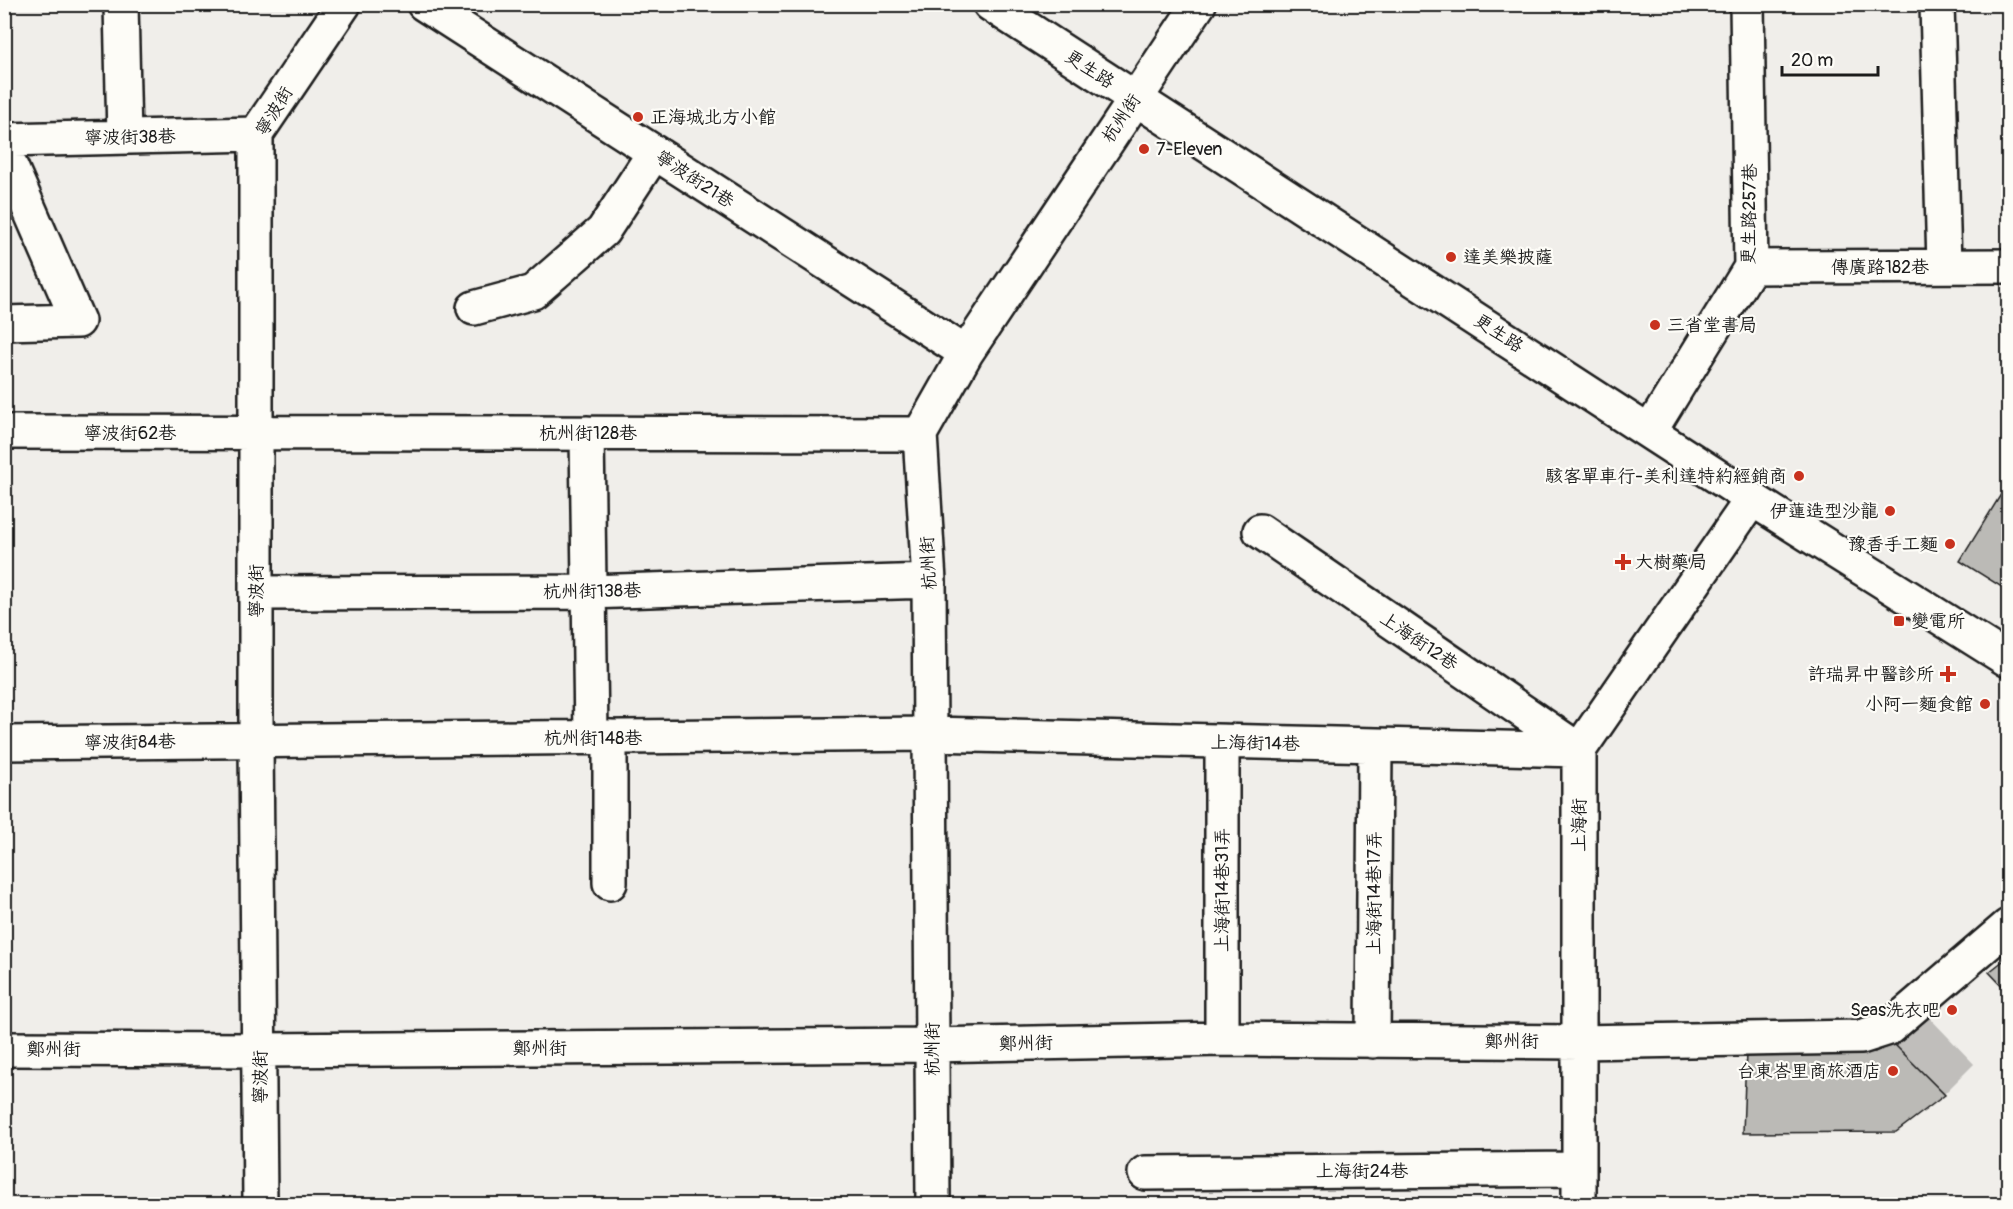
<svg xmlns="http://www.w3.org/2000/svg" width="2013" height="1209" viewBox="0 0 2013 1209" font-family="Pangolin,'LXGW WenKai TC',sans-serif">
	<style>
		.shadow { fill: #0003 }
		.building { fill: #bbbab6; stroke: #1c1c1c; stroke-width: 1.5 }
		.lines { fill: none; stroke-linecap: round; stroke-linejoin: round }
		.minor-casing { stroke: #1c1c1c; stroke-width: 38 }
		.minor { stroke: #fdfcf7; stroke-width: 33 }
		.poi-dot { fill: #c8321e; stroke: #fdfcf7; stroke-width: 2 }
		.labels { text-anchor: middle; stroke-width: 4.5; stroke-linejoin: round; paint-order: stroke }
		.street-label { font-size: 18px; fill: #1c1c1c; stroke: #fdfcf7 }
		.poi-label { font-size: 18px; fill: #1c1c1c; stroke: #fdfcf7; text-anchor: end }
	</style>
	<rect width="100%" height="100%" fill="#f0eeea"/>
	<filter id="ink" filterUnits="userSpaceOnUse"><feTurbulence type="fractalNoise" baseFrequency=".0167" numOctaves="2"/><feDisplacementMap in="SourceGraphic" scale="12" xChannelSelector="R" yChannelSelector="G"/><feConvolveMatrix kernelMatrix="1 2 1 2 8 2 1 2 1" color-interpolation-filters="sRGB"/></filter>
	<g filter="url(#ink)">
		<path class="shadow" d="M 2008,486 L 2008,589 L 1962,560 Z
			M 2008,955 L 2008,990 L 1991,972 Z
			M 1924,1012 L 1974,1064 L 1944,1094 L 1896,1130 L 1745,1132 Z"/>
		<path class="building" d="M 2008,483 L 2008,591 L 1960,561 Z
			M 2008,957 L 2008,992 L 1989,972 Z
			M 1892,1042 L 1945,1095 L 1896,1132 L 1743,1133 L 1746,1053 L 1875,1052 Z"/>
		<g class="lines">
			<g class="minor-casing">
				<path id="minor" d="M 121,4 L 124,137
					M 424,4 L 966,353
					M 990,4 L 1752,499 L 2008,660
					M 1937,4 L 1944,266
					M 4,140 L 256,134
					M 4,151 L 78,321 L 4,323
					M 1751,267 L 2008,266
					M 474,308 L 533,292 L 603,231 L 654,153
					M 1650,431 L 1751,267 L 1747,4
					M 4,432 L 920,434
					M 587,433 L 591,737
					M 1260,531 L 1579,750
					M 256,593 L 588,592 L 929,581
					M 1222,742 L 1222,1039
					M 4,743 L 931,734 L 1579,750
					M 610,883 L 610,737
					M 1373,1041 L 1375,745
					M 4,1049 L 260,1050 L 932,1045 L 1222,1039 L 1579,1042 L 1861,1037 L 1889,1028 L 2008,926
					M 1145,1173 L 1578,1169
					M 260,1204 L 256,741 L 256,134 L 344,4
					M 933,1204 L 929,581 L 920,434 L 966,353 L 1199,4
					M 1579,1204 L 1579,750 L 1752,499"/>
			</g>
			<use href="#minor" class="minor"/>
		</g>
	</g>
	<g class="poi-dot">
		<circle cx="638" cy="117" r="6"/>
		<circle cx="1144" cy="149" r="6"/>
		<circle cx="1451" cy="257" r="6"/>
		<circle cx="1655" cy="325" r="6"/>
		<circle cx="1799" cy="476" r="6"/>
		<circle cx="1890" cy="511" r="6"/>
		<circle cx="1950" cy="544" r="6"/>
		<path d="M1620 553h6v6h6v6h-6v6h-6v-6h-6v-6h6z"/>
		<rect x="1893" y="615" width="12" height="12" rx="3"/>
		<path d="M1945 665h6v6h6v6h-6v6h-6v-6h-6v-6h6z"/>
		<circle cx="1985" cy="704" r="6"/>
		<circle cx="1952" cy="1010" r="6"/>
		<circle cx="1893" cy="1071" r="6"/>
	</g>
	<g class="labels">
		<g class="street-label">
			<text transform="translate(1090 69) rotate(33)" y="6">更生路</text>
			<text transform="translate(274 111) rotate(-59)" y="6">寧波街</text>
			<text transform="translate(1121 118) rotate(-56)" y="6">杭州街</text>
			<text transform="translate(130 137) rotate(-1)" y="6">寧波街38巷</text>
			<text transform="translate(695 179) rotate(33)" y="6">寧波街21巷</text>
			<text transform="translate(1749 214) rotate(-89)" y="6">更生路257巷</text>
			<text x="1880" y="273">傳廣路182巷</text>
			<text transform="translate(1499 333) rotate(33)" y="6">更生路</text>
			<text x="130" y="439">寧波街62巷</text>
			<text x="588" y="439">杭州街128巷</text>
			<text transform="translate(928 563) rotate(-93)" y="6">杭州街</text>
			<text transform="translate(256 591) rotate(-90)" y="6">寧波街</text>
			<text transform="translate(592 591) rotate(-1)" y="6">杭州街138巷</text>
			<text transform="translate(1419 641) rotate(34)" y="6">上海街12巷</text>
			<text x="593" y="744">杭州街148巷</text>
			<text transform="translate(130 742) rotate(-1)" y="6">寧波街84巷</text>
			<text transform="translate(1255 743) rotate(1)" y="6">上海街14巷</text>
			<text transform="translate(1579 825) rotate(-90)" y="6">上海街</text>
			<text transform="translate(1222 890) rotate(-90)" y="6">上海街14巷31弄</text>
			<text transform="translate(1374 893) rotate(-90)" y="6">上海街14巷17弄</text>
			<text x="1512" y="1047">鄭州街</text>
			<text transform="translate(1026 1043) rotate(-1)" y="6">鄭州街</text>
			<text x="540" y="1054">鄭州街</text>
			<text x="54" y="1055">鄭州街</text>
			<text transform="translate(932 1049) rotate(-90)" y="6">杭州街</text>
			<text transform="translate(260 1077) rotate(-90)" y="6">寧波街</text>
			<text x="1362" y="1177">上海街24巷</text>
		</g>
		<g class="poi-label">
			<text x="650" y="123" text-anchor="start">正海城北方小館</text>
			<text x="1156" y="155" text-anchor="start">7-Eleven</text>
			<text x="1463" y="263" text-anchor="start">達美樂披薩</text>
			<text x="1667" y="331" text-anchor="start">三省堂書局</text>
			<text x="1787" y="482">駭客單車行-美利達特約經銷商</text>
			<text x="1878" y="517">伊蓮造型沙龍</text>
			<text x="1938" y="550">豫香手工麵</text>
			<text x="1635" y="568" text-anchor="start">大樹藥局</text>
			<text x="1911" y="627" text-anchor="start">變電所</text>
			<text x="1934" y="680">許瑞昇中醫診所</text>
			<text x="1973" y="710">小阿一麵食館</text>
			<text x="1940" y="1016">Seas洗衣吧</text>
			<text x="1881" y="1077">台東峇里商旅酒店</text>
		</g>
	</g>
	<rect width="2013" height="1209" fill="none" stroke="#fdfcf7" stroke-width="24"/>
	<rect x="12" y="12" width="1989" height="1185" fill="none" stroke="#1c1c1c" stroke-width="2" filter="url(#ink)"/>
	<path d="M1782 66v9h96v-9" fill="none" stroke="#1c1c1c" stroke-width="3"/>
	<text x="1791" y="66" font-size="18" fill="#1c1c1c" stroke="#fdfcf7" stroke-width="4.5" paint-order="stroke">20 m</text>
</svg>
